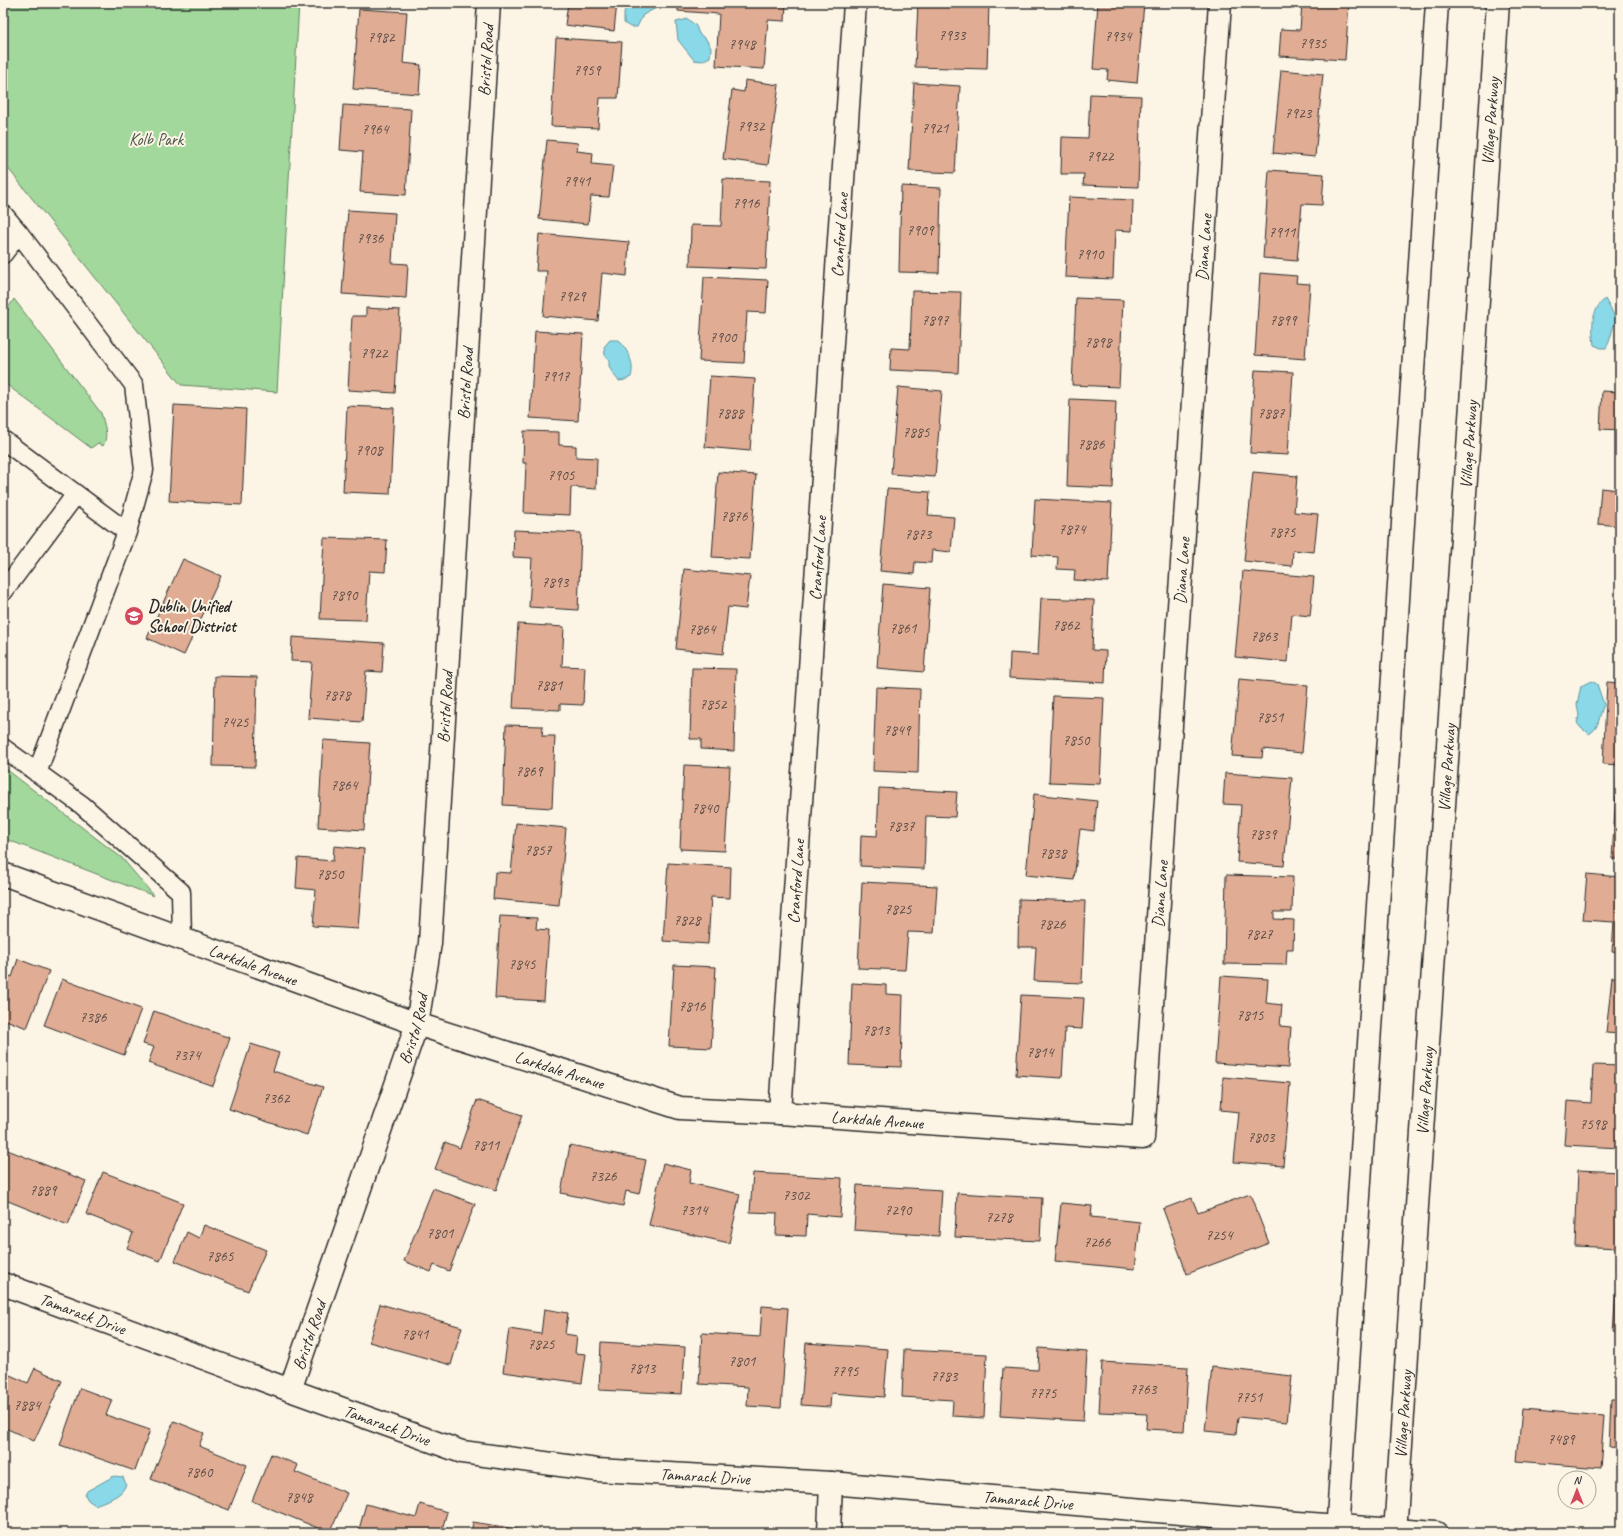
<svg xmlns="http://www.w3.org/2000/svg" width="1623" height="1536" viewBox="0 0 1623 1536" font-family="Caveat,sans-serif">
	<style>
		.green { fill: #a2d89c; stroke: #668264 }
		.water { fill: #8ad9e8; stroke: #64939c }
		.building { fill: #e0ac94; stroke: #2b2b2b }
		.lines { fill: none; stroke-linecap: round; stroke-linejoin: round }
		.service-casing { stroke: #2b2b2b; stroke-width: 21 }
		.minor-casing { stroke: #2b2b2b; stroke-width: 25 }
		.tertiary-casing { stroke: #2b2b2b; stroke-width: 25 }
		.service { stroke: #fcf5e5; stroke-width: 18 }
		.minor { stroke: #fcf5e5; stroke-width: 22 }
		.tertiary { stroke: #fcf5e5; stroke-width: 22 }
		.labels { text-anchor: middle; stroke-width: 4; stroke-linejoin: round; paint-order: stroke }
		.number-label { font-size: 15px; fill: #584b45 }
		.street-label { font-size: 17px; fill: #2b2b2b; stroke: #fcf5e5 }
		.park-label { font-size: 17px; fill: #495647; stroke: #fcf5e5 }
		.poi-label { font-size: 17px; font-weight: bold; fill: #2b2b2b; stroke: #fcf5e5; text-anchor: start }
	</style>
	<rect width="100%" height="100%" fill="#fcf5e5"/>
	<filter id="ink" filterUnits="userSpaceOnUse"><feTurbulence type="fractalNoise" baseFrequency=".025" numOctaves="2"/><feDisplacementMap in="SourceGraphic" scale="8" xChannelSelector="R" yChannelSelector="G"/><feConvolveMatrix kernelMatrix="1 2 1 2 8 2 1 2 1" color-interpolation-filters="sRGB"/></filter>
	<g filter="url(#ink)">
		<path class="green" d="M 3,3 L 299,3 L 277,392 L 181,385 L 3,162 Z
			M 14,299 L 101,413 C 104,424 109,435 103,446 L 98,443 L 91,448 L 3,382 L 3,316 Z
			M 6,769 L 122,858 L 154,896 L 3,838 L 3,770 Z"/>
		<path class="water" d="M 627,3 L 658,3 L 656,8 L 643,15 L 637,27 L 630,27 L 624,23 L 624,13 Z
			M 688,19 L 696,26 L 699,34 L 706,39 L 711,48 L 710,57 L 702,61 L 694,60 L 678,40 L 676,22 Z
			M 1605,299 L 1614,315 L 1616,321 C 1611,330 1611,341 1606,348 L 1601,348 L 1594,345 C 1592,329 1590,311 1605,299 Z
			M 610,340 L 619,340 C 628,352 635,362 631,377 L 625,380 L 619,381 L 613,374 L 609,366 L 609,360 L 605,355 L 604,347 Z
			M 1591,681 L 1597,684 L 1604,705 C 1598,716 1601,727 1589,734 L 1581,728 L 1577,723 L 1579,716 L 1577,704 L 1581,686 Z
			M 114,1476 L 123,1477 L 126,1484 C 122,1497 107,1500 95,1505 L 88,1500 L 85,1495 L 87,1491 Z"/>
		<path class="building" d="M 568,3 L 617,3 L 614,31 L 565,25 Z
			M 678,3 L 786,3 L 785,21 L 768,20 L 764,69 L 716,66 L 719,14 L 678,11 Z
			M 918,3 L 989,3 L 987,69 L 915,67 Z
			M 1098,3 L 1144,3 L 1137,83 L 1107,80 L 1108,70 L 1093,69 Z
			M 1302,3 L 1349,3 L 1345,60 L 1279,56 L 1281,29 L 1300,30 Z
			M 359,9 L 407,12 L 403,63 L 421,65 L 419,94 L 353,89 Z
			M 556,38 L 622,42 L 618,98 L 600,98 L 598,128 L 551,126 Z
			M 1281,70 L 1323,74 L 1315,157 L 1273,153 Z
			M 745,80 L 779,85 L 768,165 L 723,159 L 732,90 L 744,92 Z
			M 914,83 L 960,86 L 955,173 L 909,171 Z
			M 1090,94 L 1141,96 L 1138,187 L 1083,185 L 1084,174 L 1061,174 L 1062,137 L 1088,138 Z
			M 343,105 L 411,109 L 406,195 L 360,192 L 363,152 L 340,150 Z
			M 547,140 L 578,143 L 577,151 L 593,153 L 592,164 L 613,166 L 609,197 L 591,196 L 588,224 L 539,219 Z
			M 1269,170 L 1324,174 L 1322,205 L 1302,204 L 1297,261 L 1263,258 Z
			M 723,179 L 770,181 L 766,269 L 690,266 L 691,225 L 721,226 Z
			M 901,186 L 941,188 L 939,273 L 899,272 Z
			M 1069,197 L 1133,200 L 1132,231 L 1115,230 L 1113,279 L 1065,277 Z
			M 348,210 L 395,213 L 392,263 L 408,264 L 406,298 L 342,294 Z
			M 539,234 L 629,242 L 627,276 L 602,273 L 598,321 L 543,316 L 547,271 L 536,271 Z
			M 1260,273 L 1297,276 L 1296,283 L 1310,284 L 1305,359 L 1255,355 Z
			M 704,277 L 768,280 L 766,313 L 747,312 L 744,363 L 699,361 Z
			M 912,291 L 961,292 L 958,373 L 890,370 L 891,348 L 910,349 Z
			M 1076,298 L 1123,300 L 1119,387 L 1072,385 Z
			M 366,308 L 400,310 L 395,393 L 348,390 L 352,316 L 366,316 Z
			M 535,331 L 583,334 L 578,421 L 530,418 Z
			M 1255,370 L 1293,372 L 1288,455 L 1250,453 Z
			M 710,376 L 755,379 L 750,451 L 705,447 Z
			M 898,387 L 942,391 L 935,477 L 891,474 Z
			M 1602,391 L 1620,392 L 1620,430 L 1600,429 Z
			M 1070,399 L 1116,401 L 1113,488 L 1067,486 Z
			M 174,405 L 246,409 L 242,505 L 169,501 Z
			M 347,406 L 394,408 L 390,494 L 343,492 Z
			M 524,431 L 559,432 L 559,445 L 576,446 L 576,457 L 597,458 L 596,489 L 571,487 L 570,515 L 524,513 L 526,463 L 523,463 Z
			M 1620,444 L 1620,476 L 1618,476 Z
			M 718,472 L 756,475 L 750,559 L 712,557 Z
			M 1253,472 L 1297,476 L 1294,512 L 1318,514 L 1314,552 L 1293,550 L 1292,566 L 1244,561 Z
			M 1601,488 L 1620,490 L 1620,526 L 1598,524 Z
			M 887,489 L 930,492 L 928,515 L 954,517 L 951,552 L 932,550 L 931,563 L 915,562 L 914,574 L 880,571 Z
			M 1035,499 L 1112,503 L 1108,582 L 1074,580 L 1075,570 L 1057,569 L 1058,557 L 1032,555 Z
			M 514,530 L 581,533 L 578,610 L 529,607 L 532,558 L 513,557 Z
			M 324,538 L 387,540 L 385,572 L 369,571 L 366,620 L 320,619 Z
			M 183,559 L 221,576 L 184,655 L 147,638 Z
			M 684,569 L 750,576 L 746,609 L 728,607 L 723,654 L 676,649 Z
			M 1243,571 L 1314,577 L 1310,616 L 1292,614 L 1288,662 L 1235,657 Z
			M 883,584 L 930,588 L 924,672 L 877,668 Z
			M 1041,598 L 1094,600 L 1092,650 L 1106,651 L 1105,683 L 1009,678 L 1010,653 L 1038,655 Z
			M 518,624 L 564,627 L 562,666 L 585,667 L 583,705 L 560,704 L 560,710 L 513,708 Z
			M 292,637 L 384,643 L 382,672 L 366,671 L 362,722 L 308,718 L 312,662 L 291,661 Z
			M 692,668 L 736,669 L 734,751 L 701,749 L 701,739 L 690,739 Z
			M 215,676 L 257,677 L 255,767 L 213,766 Z
			M 1239,679 L 1308,685 L 1302,753 L 1263,749 L 1262,758 L 1232,756 Z
			M 1607,682 L 1620,683 L 1620,765 L 1603,764 Z
			M 876,687 L 920,689 L 918,773 L 873,771 Z
			M 1053,696 L 1104,698 L 1100,784 L 1049,782 Z
			M 506,725 L 543,726 L 542,736 L 555,736 L 552,808 L 503,805 Z
			M 323,740 L 370,743 L 364,830 L 318,827 Z
			M 684,765 L 730,767 L 725,851 L 680,849 Z
			M 1225,773 L 1292,778 L 1284,866 L 1237,862 L 1241,805 L 1223,804 Z
			M 1617,777 L 1620,778 L 1620,859 L 1612,859 Z
			M 879,788 L 957,792 L 955,817 L 926,816 L 924,869 L 860,866 L 861,835 L 877,836 Z
			M 1034,794 L 1097,801 L 1094,831 L 1080,829 L 1074,880 L 1026,875 Z
			M 516,823 L 566,828 L 559,905 L 493,899 L 495,872 L 511,873 Z
			M 334,846 L 364,849 L 358,929 L 313,926 L 316,890 L 296,888 L 298,858 L 333,861 Z
			M 668,863 L 731,867 L 730,898 L 711,897 L 708,944 L 663,941 Z
			M 1587,874 L 1620,877 L 1620,953 L 1612,952 L 1614,922 L 1583,920 Z
			M 1226,875 L 1293,877 L 1292,912 L 1274,912 L 1274,919 L 1294,920 L 1293,949 L 1287,949 L 1286,965 L 1224,964 Z
			M 862,882 L 937,886 L 934,933 L 908,932 L 905,970 L 858,968 Z
			M 1019,899 L 1085,901 L 1082,983 L 1034,981 L 1036,947 L 1018,947 Z
			M 500,916 L 537,918 L 536,929 L 549,930 L 544,1001 L 495,998 Z
			M 18,959 L 49,971 L 27,1028 L 3,1019 L 3,973 L 12,977 Z
			M 674,965 L 716,967 L 711,1048 L 669,1046 Z
			M 1221,976 L 1268,979 L 1266,1003 L 1282,1005 L 1280,1026 L 1291,1027 L 1288,1068 L 1215,1063 Z
			M 1612,977 L 1620,978 L 1620,1034 L 1606,1033 Z
			M 62,979 L 141,1009 L 124,1055 L 44,1025 Z
			M 852,983 L 886,985 L 886,994 L 903,995 L 901,1067 L 849,1065 Z
			M 1021,995 L 1084,998 L 1082,1029 L 1065,1028 L 1062,1078 L 1016,1075 Z
			M 154,1011 L 230,1038 L 213,1086 L 148,1063 L 154,1047 L 143,1044 Z
			M 251,1044 L 279,1053 L 273,1071 L 323,1087 L 307,1135 L 229,1109 Z
			M 1593,1065 L 1620,1066 L 1620,1148 L 1564,1145 L 1567,1101 L 1591,1103 Z
			M 1223,1077 L 1290,1083 L 1283,1166 L 1234,1162 L 1239,1112 L 1221,1110 Z
			M 477,1100 L 522,1115 L 496,1190 L 435,1169 L 445,1142 L 460,1148 Z
			M 570,1145 L 646,1160 L 639,1194 L 626,1191 L 623,1206 L 561,1193 Z
			M 5,1149 L 86,1181 L 68,1225 L 3,1199 L 3,1153 Z
			M 663,1163 L 691,1170 L 689,1183 L 740,1194 L 729,1243 L 649,1225 Z
			M 1578,1170 L 1620,1172 L 1618,1248 L 1575,1246 Z
			M 103,1172 L 183,1203 L 160,1261 L 127,1248 L 133,1233 L 86,1214 Z
			M 753,1173 L 842,1178 L 840,1217 L 807,1214 L 806,1236 L 776,1235 L 777,1213 L 750,1212 Z
			M 857,1185 L 942,1190 L 939,1236 L 854,1230 Z
			M 433,1188 L 475,1204 L 449,1271 L 434,1265 L 431,1272 L 404,1261 Z
			M 957,1193 L 1042,1198 L 1040,1241 L 955,1237 Z
			M 1250,1194 L 1269,1243 L 1187,1274 L 1163,1209 L 1192,1198 L 1198,1213 Z
			M 1061,1203 L 1092,1206 L 1091,1217 L 1140,1222 L 1135,1269 L 1055,1261 Z
			M 204,1225 L 266,1250 L 248,1291 L 175,1261 L 187,1232 L 199,1238 Z
			M 1616,1292 L 1620,1293 L 1620,1333 L 1613,1332 Z
			M 380,1304 L 462,1327 L 451,1365 L 369,1342 Z
			M 762,1306 L 788,1308 L 781,1408 L 747,1406 L 748,1387 L 699,1384 L 702,1333 L 760,1337 Z
			M 544,1309 L 568,1313 L 565,1334 L 577,1336 L 575,1353 L 586,1354 L 582,1383 L 503,1372 L 509,1329 L 541,1334 Z
			M 601,1342 L 685,1347 L 682,1394 L 599,1390 Z
			M 806,1343 L 888,1349 L 884,1397 L 831,1393 L 830,1407 L 801,1405 Z
			M 1039,1348 L 1087,1352 L 1083,1421 L 1000,1416 L 1003,1368 L 1038,1370 Z
			M 904,1350 L 987,1354 L 984,1418 L 952,1416 L 953,1400 L 902,1397 Z
			M 1102,1362 L 1188,1367 L 1184,1431 L 1146,1429 L 1147,1414 L 1099,1412 Z
			M 1212,1367 L 1292,1376 L 1287,1422 L 1238,1417 L 1236,1434 L 1205,1431 Z
			M 35,1368 L 62,1381 L 34,1441 L 3,1427 L 3,1372 L 28,1383 Z
			M 80,1388 L 112,1400 L 106,1415 L 150,1430 L 135,1471 L 60,1445 Z
			M 1611,1400 L 1620,1400 L 1620,1448 L 1609,1447 Z
			M 1522,1409 L 1604,1416 L 1600,1468 L 1517,1461 Z
			M 174,1421 L 204,1433 L 199,1446 L 247,1465 L 229,1510 L 151,1479 Z
			M 271,1454 L 298,1465 L 295,1472 L 347,1493 L 330,1533 L 252,1501 Z
			M 366,1504 L 416,1518 L 420,1504 L 447,1512 L 441,1533 L 358,1533 Z
			M 473,1522 L 540,1533 L 471,1533 Z"/>
		<g class="lines">
			<g class="service-casing">
				<path id="service" d="M 3,214 L 19,233 L 134,385 L 144,470 L 127,532 L 37,773
					M 3,254 L 19,233
					M 3,440 L 127,532
					M 3,592 L 76,494
					M 3,748 L 82,805 L 181,892 L 182,939"/>
			</g>
			<g class="minor-casing">
				<g id="minor">
					<path id="s1" d="M 3,874 L 417,1024 L 680,1108 L 780,1113 L 1143,1138 L 1220,3"/>
					<path id="s2" d="M 780,1113 L 855,3"/>
					<path id="s3" d="M 3,1284 L 290,1390 L 462,1452 L 597,1470 L 831,1483 L 1284,1522 L 1436,1533"/>
					<path id="s4" d="M 290,1390 L 417,1024 L 430,943 L 489,3"/>
					<path d="M 829,1533 L 831,1483"/>
				</g>
			</g>
			<g class="tertiary-casing">
				<g id="tertiary">
					<path d="M 1337,1533 L 1437,3"/>
					<path id="s5" d="M 1395,1533 L 1498,3"/>
				</g>
			</g>
			<use href="#service" class="service"/>
			<use href="#minor" class="minor"/>
			<use href="#tertiary" class="tertiary"/>
		</g>
	</g>
	<defs>
		<g id="school-disc" transform="scale(1)"><circle r="9.5" fill="#d1495b" stroke="#fcf5e5"/><path d="M0-5L7-2L0 1L-7-2ZM-4 1L0 2.5L4 1V4Q0 6-4 4Z" fill="#fff"/></g>
	</defs>
	<g fill-rule="evenodd">
		<use href="#school-disc" x="134" y="616"/>
	</g>
	<g class="labels">
		<g class="number-label">
			<text x="952" y="40">7933</text>
			<text x="1118" y="41">7934</text>
			<text x="381" y="42">7982</text>
			<text x="1313" y="48">7935</text>
			<text x="742" y="49">7948</text>
			<text x="587" y="75">7959</text>
			<text x="1298" y="118">7923</text>
			<text x="751" y="131">7932</text>
			<text x="935" y="133">7921</text>
			<text x="375" y="134">7964</text>
			<text x="1100" y="161">7922</text>
			<text x="577" y="186">7941</text>
			<text x="746" y="208">7916</text>
			<text x="920" y="235">7909</text>
			<text x="1282" y="237">7911</text>
			<text x="370" y="243">7936</text>
			<text x="1090" y="259">7910</text>
			<text x="572" y="301">7929</text>
			<text x="935" y="325">7897</text>
			<text x="1283" y="325">7899</text>
			<text x="723" y="342">7900</text>
			<text x="1098" y="347">7898</text>
			<text x="374" y="358">7922</text>
			<text x="556" y="381">7917</text>
			<text x="730" y="418">7888</text>
			<text x="1271" y="418">7887</text>
			<text x="916" y="437">7885</text>
			<text x="1091" y="449">7886</text>
			<text x="369" y="455">7908</text>
			<text x="561" y="480">7905</text>
			<text x="734" y="521">7876</text>
			<text x="1072" y="534">7874</text>
			<text x="1282" y="537">7875</text>
			<text x="918" y="539">7873</text>
			<text x="555" y="587">7893</text>
			<text x="344" y="600">7890</text>
			<text x="1066" y="630">7862</text>
			<text x="903" y="633">7861</text>
			<text x="702" y="634">7864</text>
			<text x="1264" y="641">7863</text>
			<text x="549" y="690">7881</text>
			<text x="337" y="700">7878</text>
			<text x="713" y="709">7852</text>
			<text x="1270" y="722">7851</text>
			<text x="235" y="727">7425</text>
			<text x="897" y="735">7849</text>
			<text x="1076" y="745">7850</text>
			<text x="529" y="776">7869</text>
			<text x="344" y="790">7864</text>
			<text x="705" y="813">7840</text>
			<text x="901" y="831">7837</text>
			<text x="1263" y="839">7839</text>
			<text x="538" y="855">7857</text>
			<text x="1053" y="858">7838</text>
			<text x="330" y="879">7850</text>
			<text x="898" y="914">7825</text>
			<text x="687" y="925">7828</text>
			<text x="1052" y="929">7826</text>
			<text x="1259" y="939">7827</text>
			<text x="522" y="969">7845</text>
			<text x="692" y="1011">7816</text>
			<text x="1250" y="1020">7815</text>
			<text x="93" y="1022">7386</text>
			<text x="876" y="1035">7813</text>
			<text x="1040" y="1057">7814</text>
			<text x="187" y="1060">7374</text>
			<text x="276" y="1103">7362</text>
			<text x="1593" y="1129">7598</text>
			<text x="1261" y="1142">7803</text>
			<text x="486" y="1150">7811</text>
			<text x="603" y="1181">7326</text>
			<text x="43" y="1195">7889</text>
			<text x="796" y="1200">7302</text>
			<text x="694" y="1215">7314</text>
			<text x="898" y="1215">7290</text>
			<text x="999" y="1222">7278</text>
			<text x="440" y="1238">7801</text>
			<text x="1219" y="1240">7254</text>
			<text x="1097" y="1247">7266</text>
			<text x="220" y="1261">7865</text>
			<text x="415" y="1339">7841</text>
			<text x="541" y="1349">7825</text>
			<text x="742" y="1366">7801</text>
			<text x="642" y="1373">7813</text>
			<text x="845" y="1376">7795</text>
			<text x="944" y="1381">7783</text>
			<text x="1143" y="1394">7763</text>
			<text x="1043" y="1398">7775</text>
			<text x="1249" y="1402">7751</text>
			<text x="27" y="1410">7884</text>
			<text x="1561" y="1444">7489</text>
			<text x="199" y="1477">7860</text>
			<text x="299" y="1502">7848</text>
		</g>
		<g class="street-label">
			<text dy="6" stroke="none"><textPath href="#s4" startOffset="1354">Bristol Road</textPath></text>
			<text dy="6" stroke="none"><textPath href="#s5" startOffset="1415">Village Parkway</textPath></text>
			<text dy="6" stroke="none"><textPath href="#s2" startOffset="880">Cranford Lane</textPath></text>
			<text dy="6" stroke="none"><textPath href="#s1" startOffset="2073">Diana Lane</textPath></text>
			<text dy="6" stroke="none"><textPath href="#s4" startOffset="1030">Bristol Road</textPath></text>
			<text dy="6" stroke="none"><textPath href="#s5" startOffset="1091">Village Parkway</textPath></text>
			<text dy="6" stroke="none"><textPath href="#s2" startOffset="556">Cranford Lane</textPath></text>
			<text dy="6" stroke="none"><textPath href="#s1" startOffset="1749">Diana Lane</textPath></text>
			<text dy="6" stroke="none"><textPath href="#s4" startOffset="706">Bristol Road</textPath></text>
			<text dy="6" stroke="none"><textPath href="#s5" startOffset="767">Village Parkway</textPath></text>
			<text dy="6" stroke="none"><textPath href="#s2" startOffset="232">Cranford Lane</textPath></text>
			<text dy="6" stroke="none"><textPath href="#s1" startOffset="1425">Diana Lane</textPath></text>
			<text dy="6" stroke="none"><textPath href="#s1" startOffset="266">Larkdale Avenue</textPath></text>
			<text dy="6" stroke="none"><textPath href="#s4" startOffset="382">Bristol Road</textPath></text>
			<text dy="6" stroke="none"><textPath href="#s1" startOffset="590">Larkdale Avenue</textPath></text>
			<text dy="6" stroke="none"><textPath href="#s5" startOffset="443">Village Parkway</textPath></text>
			<text dy="6" stroke="none"><textPath href="#s1" startOffset="914">Larkdale Avenue</textPath></text>
			<text dy="6" stroke="none"><textPath href="#s3" startOffset="85">Tamarack Drive</textPath></text>
			<text dy="6" stroke="none"><textPath href="#s4" startOffset="58">Bristol Road</textPath></text>
			<text dy="6" stroke="none"><textPath href="#s5" startOffset="119">Village Parkway</textPath></text>
			<text dy="6" stroke="none"><textPath href="#s3" startOffset="409">Tamarack Drive</textPath></text>
			<text dy="6" stroke="none"><textPath href="#s3" startOffset="733">Tamarack Drive</textPath></text>
			<text dy="6" stroke="none"><textPath href="#s3" startOffset="1057">Tamarack Drive</textPath></text>
		</g>
		<g class="park-label">
			<text x="156" y="145">Kolb Park</text>
		</g>
		<g class="poi-label">
			<text x="148" y="612">Dublin Unified<tspan x="148" dy="20">School District</tspan></text>
		</g>
	</g>
	<rect width="1623" height="1536" fill="none" stroke="#fcf5e5" stroke-width="16"/>
	<rect x="8" y="8" width="1607" height="1520" fill="none" stroke="#2b2b2b" stroke-width="1.5" filter="url(#ink)"/>
	<g transform="translate(1577 1490)"><circle r="19" fill="#fcf5e5" stroke="#a8a49b"/>
	<path d="M0-3L7 15L0 10L-7 15Z" fill="#d1495b"/>
	<text y="-6" font-size="11" font-weight="bold" text-anchor="middle" fill="#2b2b2b">N</text>
	</g>
</svg>
